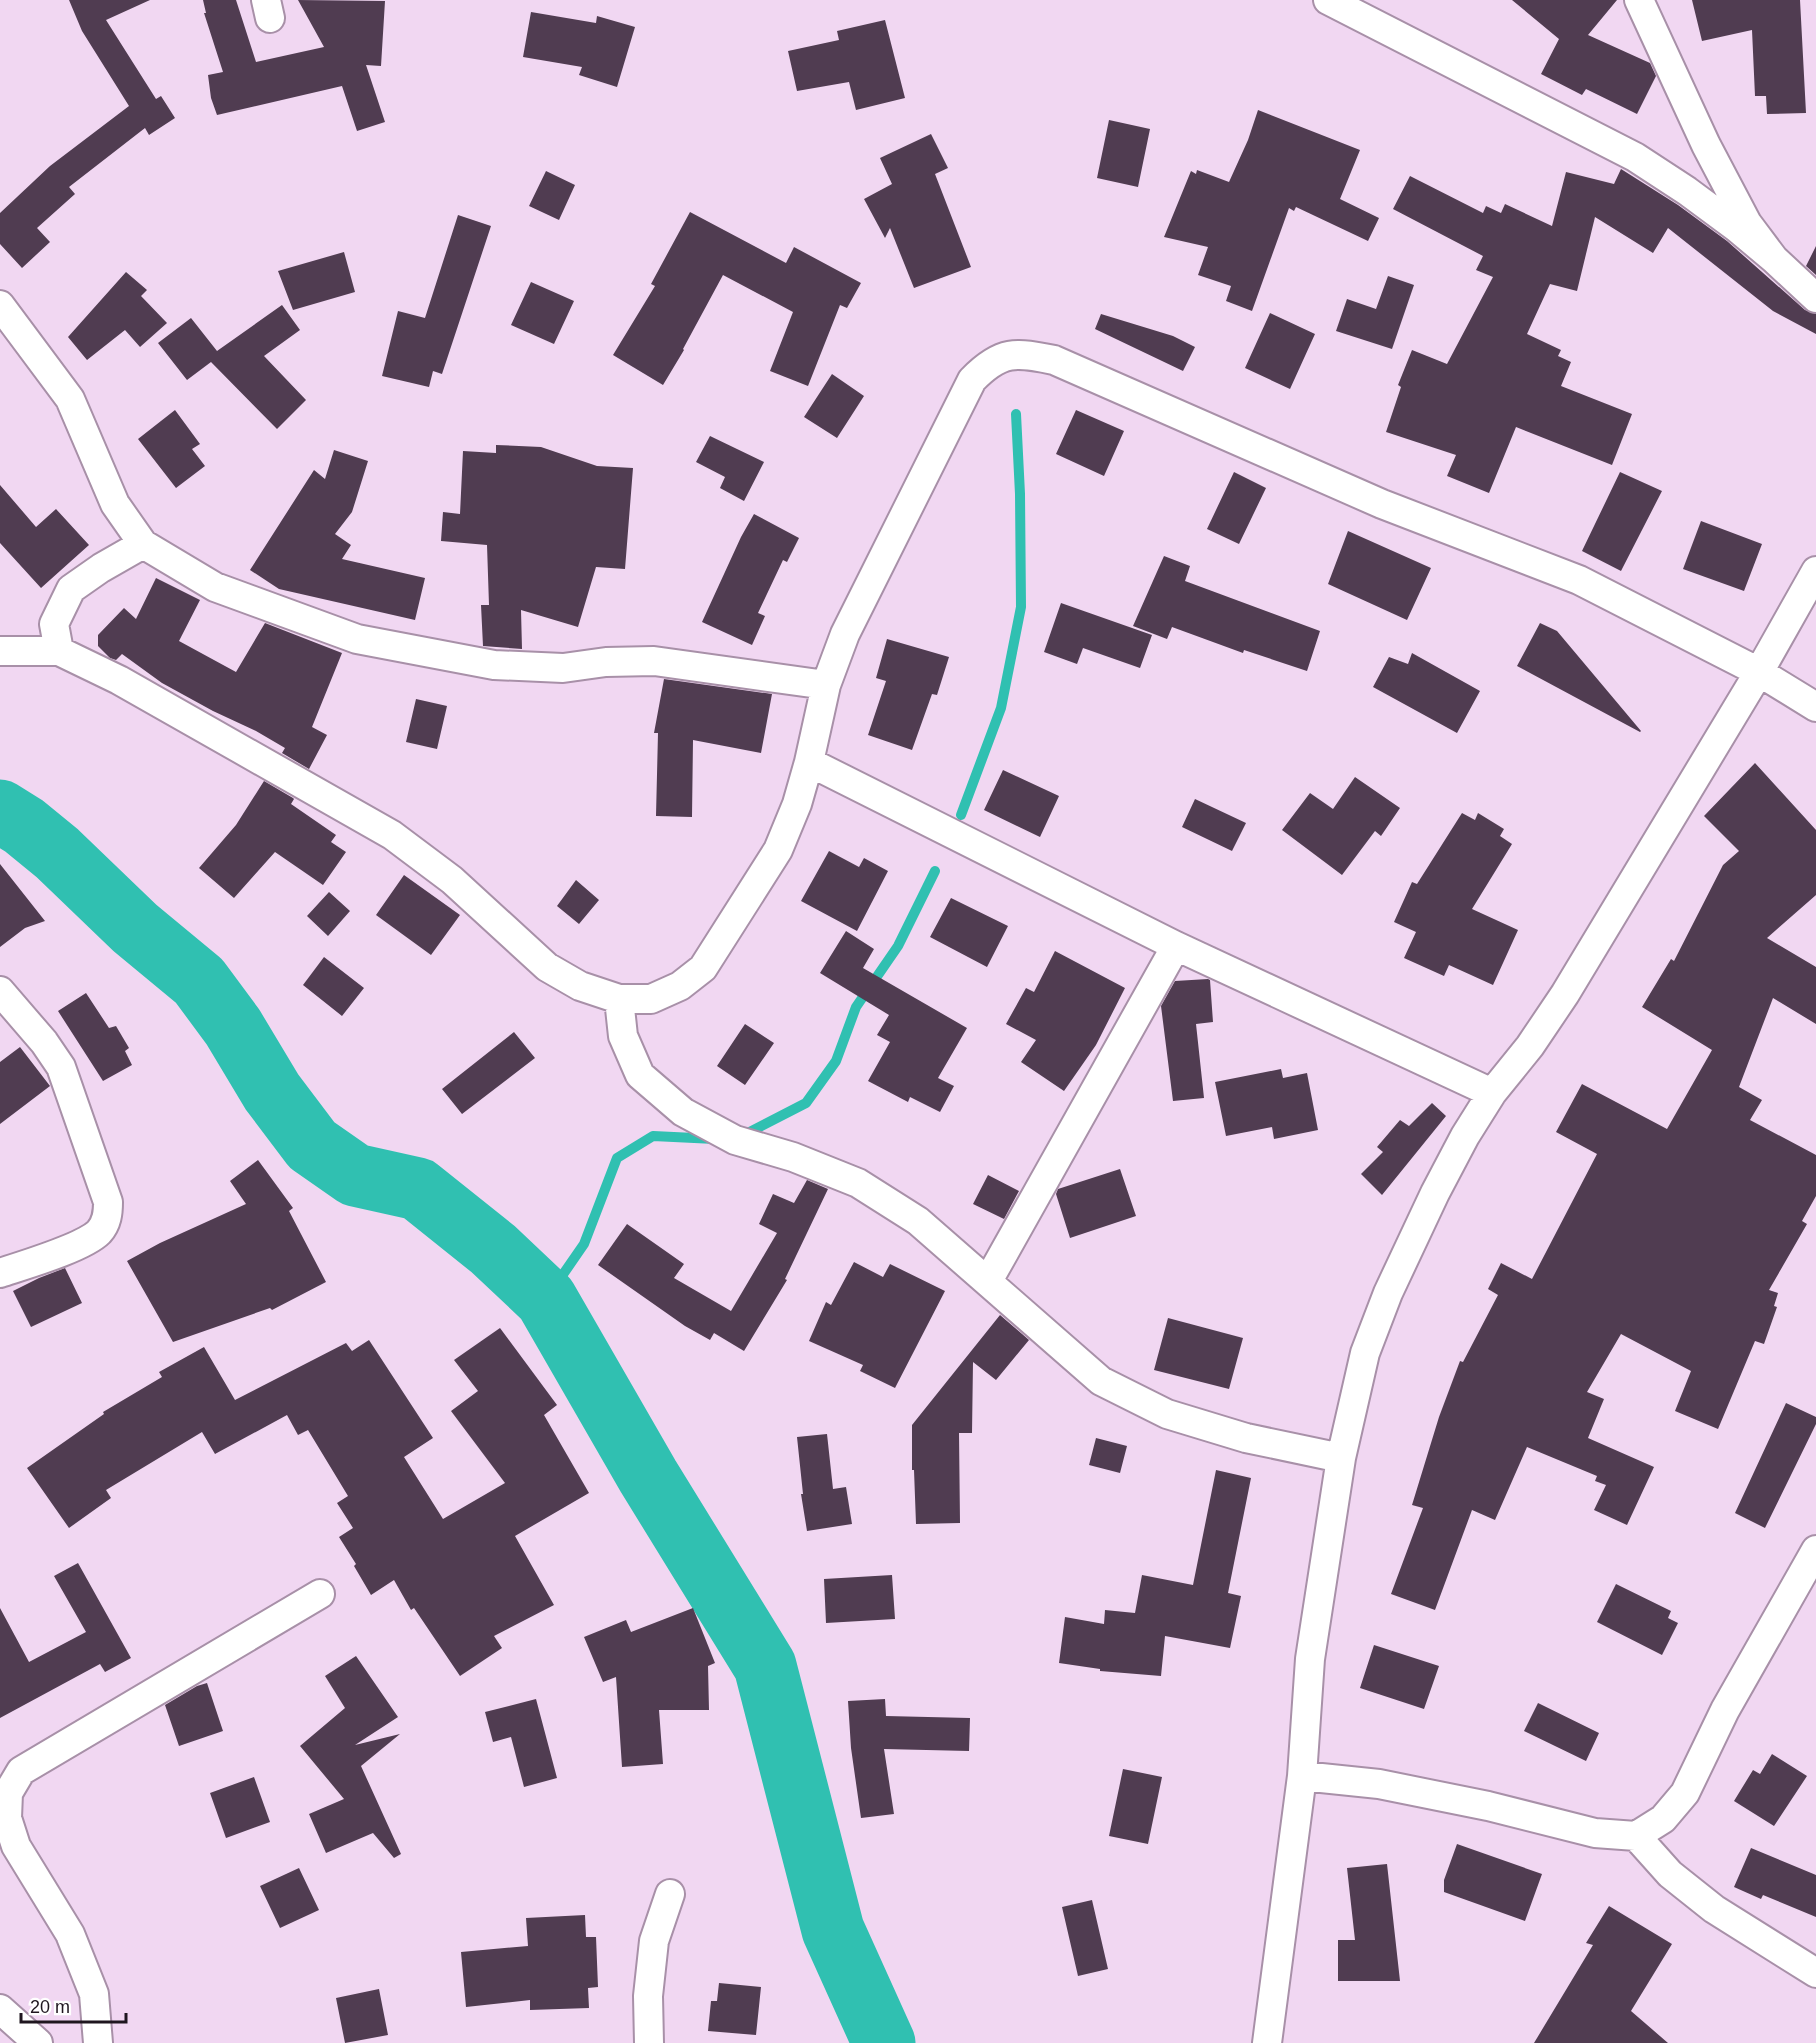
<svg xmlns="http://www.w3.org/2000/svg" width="1816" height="2043" viewBox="0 0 1816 2043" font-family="Helvetica,sans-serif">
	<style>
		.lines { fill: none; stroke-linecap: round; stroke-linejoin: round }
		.stream { stroke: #30c0b1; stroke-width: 10 }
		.river { stroke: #30c0b1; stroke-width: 63 }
		.building { fill: #503c51 }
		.street-casing { stroke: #a890a8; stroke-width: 32 }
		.street { stroke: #fff; stroke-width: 28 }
	</style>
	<rect width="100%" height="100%" fill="#f1d7f2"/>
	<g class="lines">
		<path class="stream" d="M 961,815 L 1001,708 L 1021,607 L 1020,494 L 1016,414
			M 742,1136 L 806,1103 L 836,1061 L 856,1007 L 898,946 L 935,871
			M 546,1299 L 584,1244 L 617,1158 L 653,1136 L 715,1139"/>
		<path class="river" d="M 0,811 L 24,826 L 57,853 L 135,928 L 199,981 L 233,1027 L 272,1092 L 312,1145 L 355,1175 L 418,1189 L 493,1249 L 546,1299 L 648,1476 L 765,1666 L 833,1930 L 884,2043"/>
	</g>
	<path class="building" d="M 69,0 L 150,0 L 106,20 L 156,99 L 161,96 L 175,118 L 149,135 L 145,128 L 69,187 L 75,194 L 37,228 L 50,242 L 22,268 L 0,244 L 0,213 L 50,166 L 129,106 L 82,31 Z
		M 203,0 L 236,0 L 256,62 L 324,47 L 298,0 L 385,1 L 381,66 L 366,65 L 385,122 L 357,131 L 342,86 L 217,115 L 211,98 L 208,75 L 223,72 L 204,13 L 206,13 Z
		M 1512,0 L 1617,0 L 1588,35 L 1650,63 L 1656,76 L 1637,114 L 1586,89 L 1582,95 L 1541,74 L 1559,39 Z
		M 1692,0 L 1800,0 L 1806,113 L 1767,114 L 1766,96 L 1755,96 L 1752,30 L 1702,41 Z
		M 531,12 L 596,23 L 597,16 L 635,27 L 617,87 L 579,75 L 582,67 L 523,57 Z
		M 885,20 L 905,98 L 856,110 L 849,82 L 797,91 L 788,51 L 839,40 L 837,31 Z
		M 1258,110 L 1360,150 L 1340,199 L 1379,218 L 1368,241 L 1296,207 L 1294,211 L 1289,208 L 1252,311 L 1226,301 L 1231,286 L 1198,275 L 1208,247 L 1164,237 L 1191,171 L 1196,174 L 1197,170 L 1229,182 L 1248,140 Z
		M 1109,120 L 1150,129 L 1138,187 L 1097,178 Z
		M 931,134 L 948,168 L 935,174 L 971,267 L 914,288 L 890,228 L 885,238 L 864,199 L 892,184 L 880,158 Z
		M 1621,169 L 1678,205 L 1727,241 L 1805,310 L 1816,314 L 1816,334 L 1773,311 L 1668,228 L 1653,253 L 1595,217 L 1577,291 L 1550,284 L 1527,334 L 1561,350 L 1558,356 L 1571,362 L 1561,386 L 1632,414 L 1612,465 L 1516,427 L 1489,493 L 1447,476 L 1456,455 L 1386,432 L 1401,387 L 1398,385 L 1412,350 L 1447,364 L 1493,277 L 1476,270 L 1483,256 L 1393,209 L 1410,176 L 1483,213 L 1486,206 L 1501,213 L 1505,204 L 1552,226 L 1566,172 L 1614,184 Z
		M 546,171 L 575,185 L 559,220 L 529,206 Z
		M 690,212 L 786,263 L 794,247 L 861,283 L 847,308 L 840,305 L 808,386 L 770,371 L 793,312 L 723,275 L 683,349 L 684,350 L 663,385 L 613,355 L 655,286 L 651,284 Z
		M 458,215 L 491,226 L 442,374 L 433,371 L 429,387 L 382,376 L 398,311 L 425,318 Z
		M 1816,246 L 1816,275 L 1806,266 Z
		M 344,252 L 355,292 L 293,310 L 278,271 Z
		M 126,272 L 147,290 L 141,296 L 167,323 L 140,347 L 125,330 L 87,360 L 68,337 Z
		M 1388,276 L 1414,285 L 1392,349 L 1336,331 L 1347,299 L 1376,309 Z
		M 531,282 L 574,301 L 554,344 L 511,325 Z
		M 282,305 L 300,330 L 264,356 L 306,400 L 277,429 L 211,362 L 187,380 L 158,343 L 191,318 L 217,351 Z
		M 1270,313 L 1315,334 L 1290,389 L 1245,368 Z
		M 1101,314 L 1173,336 L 1195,347 L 1183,371 L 1095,329 Z
		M 832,374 L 864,396 L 837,438 L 804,417 Z
		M 175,410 L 200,444 L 192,449 L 205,466 L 176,488 L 138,439 Z
		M 1076,410 L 1124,431 L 1104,476 L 1056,454 Z
		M 710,436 L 764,462 L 744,501 L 720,488 L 725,477 L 696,462 Z
		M 496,445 L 541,447 L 597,466 L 633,468 L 625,569 L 596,567 L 578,627 L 521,610 L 522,649 L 483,646 L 481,605 L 489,605 L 487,545 L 441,541 L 443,512 L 460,514 L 463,451 L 496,453 Z
		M 334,450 L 368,461 L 352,512 L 335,534 L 351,545 L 342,559 L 425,578 L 415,620 L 279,589 L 250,570 L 314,470 L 325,479 Z
		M 1234,472 L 1266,488 L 1239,544 L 1207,529 Z
		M 1620,472 L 1662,491 L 1621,571 L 1582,551 Z
		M 0,485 L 36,527 L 56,509 L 89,545 L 41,588 L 0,543 Z
		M 754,514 L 799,538 L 787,562 L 783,560 L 758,613 L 765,616 L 752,645 L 702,622 L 741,537 Z
		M 1701,521 L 1762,544 L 1744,591 L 1683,569 Z
		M 1348,531 L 1431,568 L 1407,620 L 1328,584 Z
		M 1164,556 L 1190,566 L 1185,581 L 1320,631 L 1307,671 L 1244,650 L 1243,653 L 1172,627 L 1167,639 L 1133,626 Z
		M 156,578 L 200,600 L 179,641 L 236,672 L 265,623 L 342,653 L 312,727 L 327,735 L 309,769 L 282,753 L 285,748 L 256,731 L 213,711 L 162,683 L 122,654 L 116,660 L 110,658 L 98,646 L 98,635 L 124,608 L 136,619 Z
		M 1061,603 L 1152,635 L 1140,668 L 1083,648 L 1077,664 L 1044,652 Z
		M 1540,623 L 1557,631 L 1641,731 L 1640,732 L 1517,666 Z
		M 887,639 L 949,657 L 937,695 L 932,694 L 912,750 L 868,735 L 886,681 L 876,678 Z
		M 1412,653 L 1480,691 L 1457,733 L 1373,687 L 1389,657 L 1408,664 Z
		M 664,679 L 772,694 L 761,753 L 693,740 L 692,817 L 656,816 L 658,733 L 654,733 Z
		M 416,699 L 447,706 L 437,749 L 406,742 Z
		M 1755,763 L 1816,830 L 1816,895 L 1767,938 L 1816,967 L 1816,1024 L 1773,998 L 1739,1087 L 1762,1100 L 1750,1120 L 1816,1155 L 1816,1196 L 1802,1221 L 1807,1224 L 1769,1290 L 1778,1293 L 1774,1306 L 1777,1307 L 1764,1344 L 1755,1341 L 1718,1429 L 1675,1411 L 1691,1371 L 1621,1334 L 1587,1392 L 1604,1399 L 1588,1438 L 1654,1467 L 1627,1525 L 1594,1510 L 1606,1485 L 1595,1481 L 1597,1476 L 1527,1447 L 1495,1520 L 1472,1510 L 1435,1610 L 1391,1594 L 1423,1508 L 1412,1505 L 1439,1417 L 1460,1361 L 1463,1362 L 1498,1295 L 1488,1289 L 1501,1263 L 1532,1279 L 1597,1154 L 1556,1132 L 1582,1084 L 1667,1129 L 1712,1050 L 1642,1007 L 1671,959 L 1674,961 L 1723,865 L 1739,851 L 1704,816 Z
		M 1003,770 L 1059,796 L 1040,837 L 984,810 Z
		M 1355,777 L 1400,808 L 1381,836 L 1375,831 L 1342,875 L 1282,830 L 1310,793 L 1333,809 Z
		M 264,781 L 293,798 L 294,799 L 291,804 L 336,835 L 331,842 L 346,852 L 323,885 L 275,852 L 234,898 L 199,868 L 236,825 Z
		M 1195,799 L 1246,823 L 1232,851 L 1182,827 Z
		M 1462,813 L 1475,820 L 1478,813 L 1504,829 L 1500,836 L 1512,844 L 1472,909 L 1518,930 L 1493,985 L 1449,965 L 1444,976 L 1404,958 L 1416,932 L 1394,922 L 1412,882 L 1417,884 Z
		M 829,851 L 859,867 L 864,858 L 888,871 L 857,931 L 801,901 Z
		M 0,864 L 45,921 L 25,928 L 0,947 Z
		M 404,875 L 460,915 L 431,955 L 376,915 Z
		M 576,880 L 599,900 L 579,924 L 557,906 Z
		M 329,892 L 350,911 L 328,936 L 307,916 Z
		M 951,898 L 1008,926 L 987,967 L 930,937 Z
		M 846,931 L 874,949 L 863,968 L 967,1028 L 938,1078 L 954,1086 L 940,1112 L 910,1097 L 908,1102 L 868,1081 L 890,1042 L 877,1035 L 889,1015 L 820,973 Z
		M 1055,951 L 1125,988 L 1096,1045 L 1064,1091 L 1021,1062 L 1036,1040 L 1006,1024 L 1026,988 L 1034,992 Z
		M 324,957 L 364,988 L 342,1016 L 303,985 Z
		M 1208,979 L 1210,980 L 1213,1022 L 1196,1024 L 1204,1098 L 1173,1101 L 1161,1006 L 1175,981 Z
		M 86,993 L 109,1028 L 116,1026 L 129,1048 L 125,1051 L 132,1065 L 103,1081 L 58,1011 Z
		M 745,1024 L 774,1043 L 745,1085 L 717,1066 Z
		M 514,1032 L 535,1058 L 462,1114 L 442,1089 Z
		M 20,1047 L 50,1086 L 0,1124 L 0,1062 Z
		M 1281,1069 L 1283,1078 L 1307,1073 L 1318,1130 L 1274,1139 L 1272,1127 L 1226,1136 L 1215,1082 Z
		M 1432,1103 L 1446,1116 L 1382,1195 L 1361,1174 L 1383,1152 L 1377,1147 L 1400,1120 L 1409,1126 Z
		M 258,1160 L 293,1208 L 289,1211 L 326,1282 L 272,1310 L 270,1308 L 173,1342 L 127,1261 L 160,1243 L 246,1204 L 230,1181 Z
		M 1120,1169 L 1136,1216 L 1070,1238 L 1056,1194 L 1058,1189 Z
		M 988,1175 L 1019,1191 L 1004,1219 L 973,1204 Z
		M 807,1180 L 828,1189 L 785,1279 L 787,1280 L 744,1351 L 714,1333 L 710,1340 L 685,1326 L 598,1265 L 627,1224 L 684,1264 L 674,1278 L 731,1311 L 777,1233 L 759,1224 L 773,1194 L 794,1203 Z
		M 854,1262 L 883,1277 L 890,1264 L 945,1291 L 895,1388 L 860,1371 L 863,1365 L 809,1341 L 826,1302 L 831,1305 Z
		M 65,1268 L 82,1303 L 31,1327 L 13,1291 L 39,1278 Z
		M 1000,1315 L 1029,1340 L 996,1380 L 973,1362 L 972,1433 L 959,1433 L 960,1523 L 916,1524 L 914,1470 L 912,1470 L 912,1425 Z
		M 1168,1318 L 1243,1338 L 1229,1389 L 1154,1370 Z
		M 500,1328 L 557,1405 L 544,1415 L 589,1493 L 515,1536 L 554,1605 L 494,1636 L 502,1648 L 460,1676 L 414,1608 L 411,1610 L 394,1580 L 371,1595 L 354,1566 L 356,1564 L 339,1537 L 353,1528 L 337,1503 L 348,1496 L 308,1430 L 298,1435 L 287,1415 L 215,1454 L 202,1432 L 106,1490 L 111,1498 L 69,1528 L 27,1468 L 104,1414 L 103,1412 L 162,1377 L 159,1372 L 204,1347 L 235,1400 L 346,1343 L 352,1351 L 369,1340 L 433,1438 L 404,1457 L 443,1519 L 505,1483 L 451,1411 L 478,1391 L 454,1360 Z
		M 1786,1403 L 1816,1417 L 1816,1424 L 1765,1528 L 1735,1513 Z
		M 827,1434 L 833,1489 L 846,1487 L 852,1524 L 807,1531 L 801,1494 L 803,1494 L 797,1437 Z
		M 1096,1438 L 1127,1446 L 1120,1473 L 1089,1465 Z
		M 1216,1470 L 1251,1478 L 1228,1593 L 1241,1596 L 1230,1648 L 1165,1636 L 1161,1676 L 1100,1671 L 1100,1669 L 1059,1663 L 1065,1617 L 1104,1624 L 1105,1610 L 1135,1613 L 1142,1575 L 1193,1585 Z
		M 78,1563 L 131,1658 L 105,1672 L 100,1664 L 0,1718 L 0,1608 L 29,1662 L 86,1632 L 54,1576 Z
		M 892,1575 L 895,1619 L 826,1623 L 824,1579 Z
		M 1616,1584 L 1671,1611 L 1668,1618 L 1678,1623 L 1662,1655 L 1597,1622 Z
		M 693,1608 L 715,1663 L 708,1666 L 709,1710 L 659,1710 L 663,1764 L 622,1767 L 616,1677 L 603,1682 L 584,1637 L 626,1620 L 631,1632 Z
		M 1374,1645 L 1439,1666 L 1424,1709 L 1360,1688 Z
		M 356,1656 L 398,1717 L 355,1745 L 400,1734 L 361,1766 L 401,1854 L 394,1858 L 373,1833 L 326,1853 L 309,1814 L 344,1799 L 300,1746 L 345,1708 L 325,1676 Z
		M 207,1683 L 223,1731 L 179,1746 L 165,1705 L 197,1686 Z
		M 536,1699 L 557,1778 L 524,1787 L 511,1737 L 493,1742 L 485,1712 Z
		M 885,1699 L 886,1716 L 970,1718 L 969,1751 L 884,1749 L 894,1814 L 861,1818 L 851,1748 L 848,1701 Z
		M 1538,1703 L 1599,1733 L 1586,1761 L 1524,1731 Z
		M 1772,1754 L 1807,1776 L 1774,1826 L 1734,1801 L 1753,1770 L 1760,1774 Z
		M 1123,1769 L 1162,1777 L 1148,1844 L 1109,1836 Z
		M 254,1777 L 270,1822 L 226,1838 L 210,1793 Z
		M 1457,1844 L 1542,1874 L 1525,1921 L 1444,1892 L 1444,1880 Z
		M 1751,1848 L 1816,1875 L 1816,1917 L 1763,1895 L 1761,1899 L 1734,1887 Z
		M 1387,1864 L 1400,1981 L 1338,1981 L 1338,1940 L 1355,1940 L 1347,1868 Z
		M 299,1868 L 319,1910 L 280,1928 L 260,1886 Z
		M 1092,1900 L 1108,1969 L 1078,1976 L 1062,1907 Z
		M 1609,1906 L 1672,1944 L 1631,2011 L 1668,2043 L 1534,2043 L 1593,1945 L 1586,1943 Z
		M 585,1915 L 586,1937 L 596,1937 L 598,1987 L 588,1988 L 589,2008 L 530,2010 L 530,2000 L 466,2007 L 461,1952 L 528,1946 L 526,1918 Z
		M 719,1983 L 761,1987 L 756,2035 L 708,2031 L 711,2001 L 717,2001 Z
		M 379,1989 L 388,2035 L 345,2043 L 336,1998 Z"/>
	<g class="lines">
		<g class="street-casing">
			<path id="street" d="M 266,0 L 270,18
				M 1328,0 L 1635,157 L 1687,191 L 1737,228 L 1774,259
				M 1639,0 L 1706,145 L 1747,223 L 1774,259 L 1816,298
				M 0,305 L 70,399 L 115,504 L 143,544 L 215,587 L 357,639 L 494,665 L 563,668 L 606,662 L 654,661 L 826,685
				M 0,651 L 59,651 L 119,680 L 392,835 L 452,880 L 547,967 L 580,986 L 619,999 L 651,999 L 680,986 L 703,968 L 778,850 L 797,804 L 809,762 L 826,685 L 845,634 L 972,380 C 1001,350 1016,352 1054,360 L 1382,504 L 1579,580 L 1759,672 L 1816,707
				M 59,651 L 54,624 L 71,589 L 101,568 L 143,544
				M 809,762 L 1176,946 L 1492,1093
				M 0,991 L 44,1042 L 61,1067 L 108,1202 C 108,1213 107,1223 99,1232 C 83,1248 24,1265 0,1273
				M 619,999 L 623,1036 L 640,1075 L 683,1112 L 735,1140 L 793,1157 L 858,1183 L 918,1221 L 1101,1381 L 1167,1414 L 1246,1438 L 1341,1458
				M 988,1281 L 1176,946
				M 1302,1776 L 1379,1784 L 1488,1806 L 1595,1833 L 1636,1836 L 1663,1819 L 1685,1793 L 1725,1710 L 1816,1550
				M 1636,1836 L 1670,1874 L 1714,1909 L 1816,1973
				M 0,2009 L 38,2043
				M 98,2043 L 94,1994 L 70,1934 L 16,1846 L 7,1818 L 8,1793 L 21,1771 L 320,1594
				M 649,2043 L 648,1996 L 654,1941 L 670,1894
				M 1267,2043 L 1302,1776 L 1310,1659 L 1341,1458 L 1365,1353 L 1388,1293 L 1435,1193 L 1465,1136 L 1492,1093 L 1530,1046 L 1565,994 L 1759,672 L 1816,571"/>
		</g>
		<use href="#street" class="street"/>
	</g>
	<path d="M21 2013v9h105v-9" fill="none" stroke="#1f161f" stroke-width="3"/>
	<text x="30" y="2013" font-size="18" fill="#1f161f" stroke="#ffffff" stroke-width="4.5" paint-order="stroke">20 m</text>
</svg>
